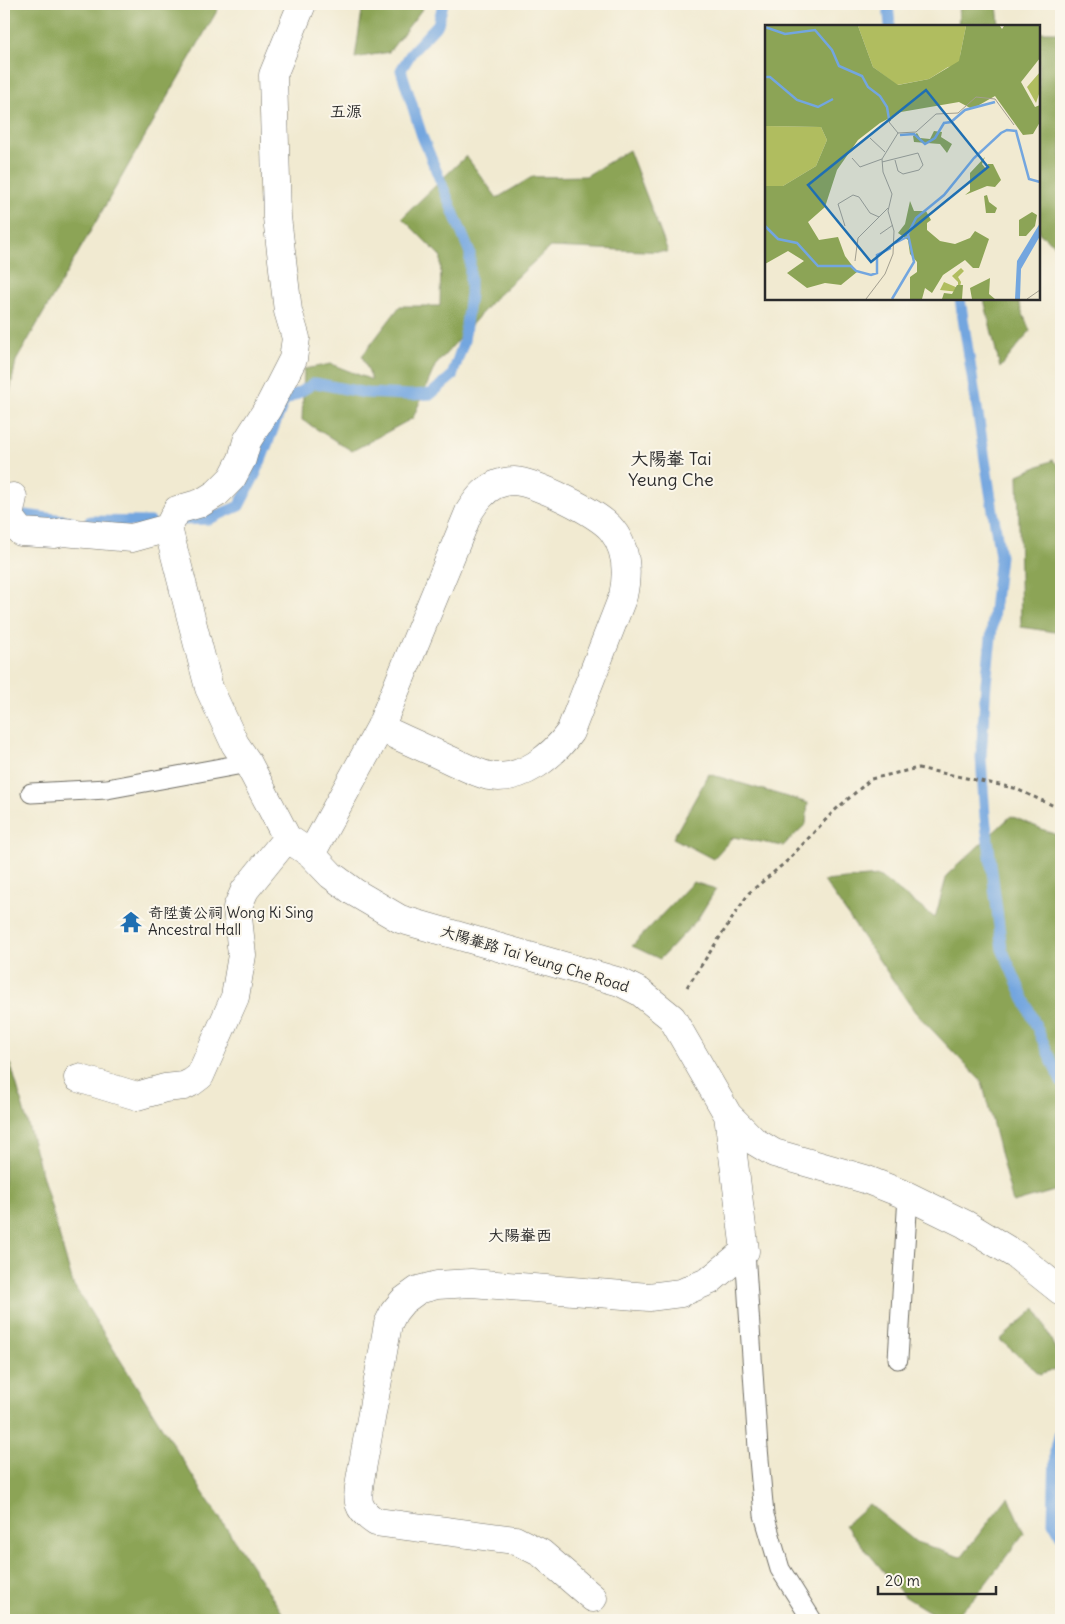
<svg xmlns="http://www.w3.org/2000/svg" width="1065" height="1624" viewBox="0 0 1065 1624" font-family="Delius,'LXGW WenKai TC',sans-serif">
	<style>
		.forest { fill: #8ca456; stroke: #5c6840 }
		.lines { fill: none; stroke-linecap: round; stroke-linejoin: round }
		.stream { stroke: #73a6df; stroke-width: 11 }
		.service-casing { stroke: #706e65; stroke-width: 21 }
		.minor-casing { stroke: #706e65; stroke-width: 29 }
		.path { stroke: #706e65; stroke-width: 3; stroke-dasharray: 4 4; stroke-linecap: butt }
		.service { stroke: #fff; stroke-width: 19 }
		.minor { stroke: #fff; stroke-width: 28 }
		.labels { text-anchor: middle; stroke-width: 4; stroke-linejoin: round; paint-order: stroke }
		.poi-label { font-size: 15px; fill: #2b2b2b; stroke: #fbf7ec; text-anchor: start }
		.street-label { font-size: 15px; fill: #2b2b2b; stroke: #fbf7ec }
		.neighbourhood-label { font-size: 16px; fill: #2b2b2b; stroke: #fbf7ec }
		.quarter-label { font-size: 18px; fill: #2b2b2b; stroke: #fbf7ec }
		.inset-river { fill: none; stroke: #73a6df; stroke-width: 2.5 }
		.inset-road { fill: none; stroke: #a29e8f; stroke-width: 1 }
		.view { fill: #1f6fb2; fill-opacity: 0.15; stroke: #1f6fb2; stroke-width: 2.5 }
		.inset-edge { fill: none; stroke: #2b2b2b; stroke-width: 2.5 }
	</style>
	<rect width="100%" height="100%" fill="#fbf7ec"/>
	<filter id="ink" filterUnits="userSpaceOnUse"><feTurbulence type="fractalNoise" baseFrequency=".02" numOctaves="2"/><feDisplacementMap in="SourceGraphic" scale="10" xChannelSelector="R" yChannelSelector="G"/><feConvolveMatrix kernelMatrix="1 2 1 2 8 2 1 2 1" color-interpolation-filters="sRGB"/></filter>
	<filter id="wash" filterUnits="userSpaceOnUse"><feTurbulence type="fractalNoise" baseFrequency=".0096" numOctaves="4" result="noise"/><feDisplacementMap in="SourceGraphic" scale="20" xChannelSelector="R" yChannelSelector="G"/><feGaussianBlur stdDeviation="1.12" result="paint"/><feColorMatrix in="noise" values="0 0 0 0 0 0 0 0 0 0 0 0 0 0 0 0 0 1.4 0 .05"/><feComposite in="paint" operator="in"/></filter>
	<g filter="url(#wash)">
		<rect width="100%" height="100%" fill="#f1ead1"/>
		<path class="forest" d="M 4,4 L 221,4 L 16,361 L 4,421 Z
			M 363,4 L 426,4 L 389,52 L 355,58 Z
			M 960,4 L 997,4 L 999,26 L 958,26 Z
			M 1039,32 L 1061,32 L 1061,250 L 1039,233 Z
			M 629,150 L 668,252 L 550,247 L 496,297 L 435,366 L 413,418 L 352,451 L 302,420 L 304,369 L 331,364 L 372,380 L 362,356 L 400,306 L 440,306 L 441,257 L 402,218 L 466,156 L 497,198 L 532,177 L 586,176 Z
			M 984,299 L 1017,299 L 1030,331 L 1000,368 Z
			M 1053,460 L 1061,468 L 1061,633 L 1021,627 L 1018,475 Z
			M 709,774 L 808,803 L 806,824 L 783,846 L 733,837 L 713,859 L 673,838 Z
			M 1011,816 L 1061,837 L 1061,1189 L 1013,1203 L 982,1082 L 915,1012 L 824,881 L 879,876 L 935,918 L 947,875 Z
			M 693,882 L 716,889 L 697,920 L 660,959 L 632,946 Z
			M 4,1046 L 13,1072 L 73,1284 L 200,1488 L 287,1620 L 4,1620 Z
			M 1036,1308 L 1061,1361 L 1061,1367 L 1040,1374 L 1000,1340 Z
			M 1008,1497 L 1024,1533 L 974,1599 L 950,1620 L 943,1620 L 904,1596 L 845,1525 L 869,1504 L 916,1542 L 961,1557 Z"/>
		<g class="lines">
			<path class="stream" d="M 888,4 L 890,26
				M 960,299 L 1000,556 L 986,683 L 981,757 L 985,817 L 1002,949 L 1061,1082
				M 10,513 L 71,521
				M 180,520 L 209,519 L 239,506 L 256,473 L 284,401 L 315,383 L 366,393 L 409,395 L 431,394 L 452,376 L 464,341 L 470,294 L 470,253 L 422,136 L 401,70 L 412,52 L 438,24 L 443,4
				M 90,521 L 151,522
				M 1061,1429 L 1055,1452 L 1053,1522 L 1061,1536"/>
		</g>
	</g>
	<g filter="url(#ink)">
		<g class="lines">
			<g class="service-casing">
				<path id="service" d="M 31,793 L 107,789 L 248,763
					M 745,1251 L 758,1448 L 764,1515 L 780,1569 L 812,1620
					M 898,1359 L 908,1196"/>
			</g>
			<g class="minor-casing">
				<path id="minor" d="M 13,497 L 9,517 L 21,532 L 54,534 L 63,532 L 132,538 L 168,528 L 177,510 L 201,503 L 217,493 L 232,478 L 242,459 L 247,441 L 268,408 L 293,359 L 296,338 L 288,311 L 277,217 L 273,75 L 302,4
					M 168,528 L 209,688 L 235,744 L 248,763 L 287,838 L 311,854 L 331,875 L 354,892 L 400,919 L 620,982 L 640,992 L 672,1018 L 728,1115 L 754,1141 L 774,1153 L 865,1179 L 908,1196 L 965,1224 L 1016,1255 L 1061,1291
					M 311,854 L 380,728 L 469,512 C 476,501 483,491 495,485 C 500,483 509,481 514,481 C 535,482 599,513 612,530 C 627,549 628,573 623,596 L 570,732 C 553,756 521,782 489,776 C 476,773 463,766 450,760 C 427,749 404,739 380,728
					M 78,1078 L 137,1096 L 165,1088 L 184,1086 L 192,1082 L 200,1076 L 235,997 L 242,955 L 237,908 L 245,890 L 287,838
					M 593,1598 L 541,1553 L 515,1540 L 376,1522 C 356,1509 357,1501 360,1480 L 388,1324 L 394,1312 L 403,1301 L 418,1290 L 437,1285 L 471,1283 L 649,1297 L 681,1293 L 709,1281 L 745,1251 L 728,1115"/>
			</g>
			<path class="path" d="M 687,987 L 749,893 L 787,861 L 833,812 L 871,779 L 918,768 L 1014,788 L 1061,809"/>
			<use href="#service" class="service"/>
			<use href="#minor" class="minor"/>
		</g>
	</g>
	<defs>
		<g id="temple-bare" transform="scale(1.725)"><path d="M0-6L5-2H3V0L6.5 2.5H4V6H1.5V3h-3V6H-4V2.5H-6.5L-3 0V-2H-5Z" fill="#1f6fb2" stroke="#fbf7ec" stroke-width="2.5" paint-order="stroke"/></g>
	</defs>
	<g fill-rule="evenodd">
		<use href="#temple-bare" x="131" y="922"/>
	</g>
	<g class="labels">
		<g class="poi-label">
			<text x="148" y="918">奇陞黃公祠 Wong Ki Sing<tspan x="148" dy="17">Ancestral Hall</tspan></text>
		</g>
		<g class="street-label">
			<text transform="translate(535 959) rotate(17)" y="5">大陽輋路 Tai Yeung Che Road</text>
		</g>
		<g class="neighbourhood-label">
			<text x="346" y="117">五源</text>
			<text x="520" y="1241">大陽輋西</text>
		</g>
		<g class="quarter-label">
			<text x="671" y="465">大陽輋 Tai<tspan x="671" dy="21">Yeung Che</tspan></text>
		</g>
	</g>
	<g transform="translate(765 25)">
		<rect width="275" height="275" fill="#f1ead1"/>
		<path d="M 93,1 L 201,1 L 195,31 L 216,38 L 183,42 L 164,54 L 132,60 L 108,42 ZM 275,47 L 275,66 L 271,78 L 262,62 ZM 0,101 L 56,102 L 62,115 L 51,141 L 18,161 L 0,161 ZM 196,243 L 199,246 L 193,252 L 196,257 L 194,267 L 175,265 L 179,257 L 193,263 L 193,257 L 187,251 Z" fill="#b0bd5f"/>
		<path d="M 0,1 L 93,1 L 108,42 L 133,60 L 164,54 L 194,36 L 201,1 L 235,1 L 237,4 L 239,1 L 275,1 L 275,33 L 256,57 L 270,82 L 275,80 L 275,97 L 268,109 L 258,110 L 230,71 L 207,84 L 194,77 L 136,87 L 115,98 L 93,115 L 72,145 L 60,182 L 43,197 L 54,215 L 73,212 L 80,231 L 92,247 L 76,260 L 60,258 L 42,263 L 22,248 L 39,236 L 23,226 L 0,239 L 0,161 L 18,161 L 51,141 L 62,115 L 56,102 L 0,101 ZM 169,106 L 177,107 L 176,112 L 187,119 L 182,128 L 175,119 L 149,117 L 148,111 L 152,108 L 155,113 L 165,114 ZM 220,132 L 217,139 L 221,144 L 223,139 L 228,139 L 236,155 L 230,162 L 222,161 L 200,170 L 205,166 L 205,148 ZM 222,170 L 224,177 L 232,183 L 230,188 L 221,188 L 219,171 ZM 145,176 L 149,186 L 161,186 L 166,195 L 162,198 L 162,205 L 175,216 L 190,219 L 205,213 L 210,206 L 224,214 L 214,243 L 208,243 L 200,235 L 178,250 L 167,268 L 160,263 L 157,274 L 145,274 L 145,252 L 152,247 L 152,237 L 145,229 L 143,215 L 133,208 L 140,199 ZM 267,187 L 272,190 L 270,201 L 261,211 L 254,211 L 254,195 ZM 225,253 L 224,269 L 230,274 L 207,274 L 205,263 ZM 192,260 L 198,260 L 197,274 L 177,274 L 179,268 L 187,269 Z" fill="#8ca456"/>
		<path d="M 275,198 L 275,211 L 256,244 L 255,274 L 250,274 L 252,236 Z" fill="#73a6df"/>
		<path class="inset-river" d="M 0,2 L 20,9 L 50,5 L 67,25 L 74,41 L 97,51 L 103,62 L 115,71 L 122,82 L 124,94M 0,52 L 5,52 L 32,75 L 53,82 L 68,74M 135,110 L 149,109 L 160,119 L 170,113 L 179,98 L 186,97 L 200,85 L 230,77M 0,201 L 13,214 L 32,218 L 53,241 L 86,241 L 91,246 L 106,250 L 112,248 L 112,230 L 126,223M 130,218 L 144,211M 127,274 L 149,237 L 143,209 L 151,193 L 179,170 L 209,133 L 236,108 L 242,105 L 251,106 L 264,154 L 275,157"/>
		<path class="inset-road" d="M 126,95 L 124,97 L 133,108 L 151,107 L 171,89 L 193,88 L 211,72 L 230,74 L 249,100M 105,113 L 120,127M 87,133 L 95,142 L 117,134M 117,137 L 153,128 L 158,140 L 154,145 L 138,149 L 133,146 L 130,135M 80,201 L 73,179 L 88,170 L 94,172 L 105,188 L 114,192M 115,209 L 128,200M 90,236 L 93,213 L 123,183M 101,274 L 120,249 L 128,229 L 129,206 L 123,186 L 127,169 L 118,147 L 117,134 L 133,108M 262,274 L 275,265"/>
		<path class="view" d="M 161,65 L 223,142 L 106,237 L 43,160 Z"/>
		<rect width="275" height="275" class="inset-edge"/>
	</g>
	<rect width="1065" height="1624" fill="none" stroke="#fbf7ec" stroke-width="20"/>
	<path d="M878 1586v8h118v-8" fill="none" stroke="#2b2b2b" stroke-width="2.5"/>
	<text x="885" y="1586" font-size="15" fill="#2b2b2b" stroke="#fbf7ec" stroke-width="4" paint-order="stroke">20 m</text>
</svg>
